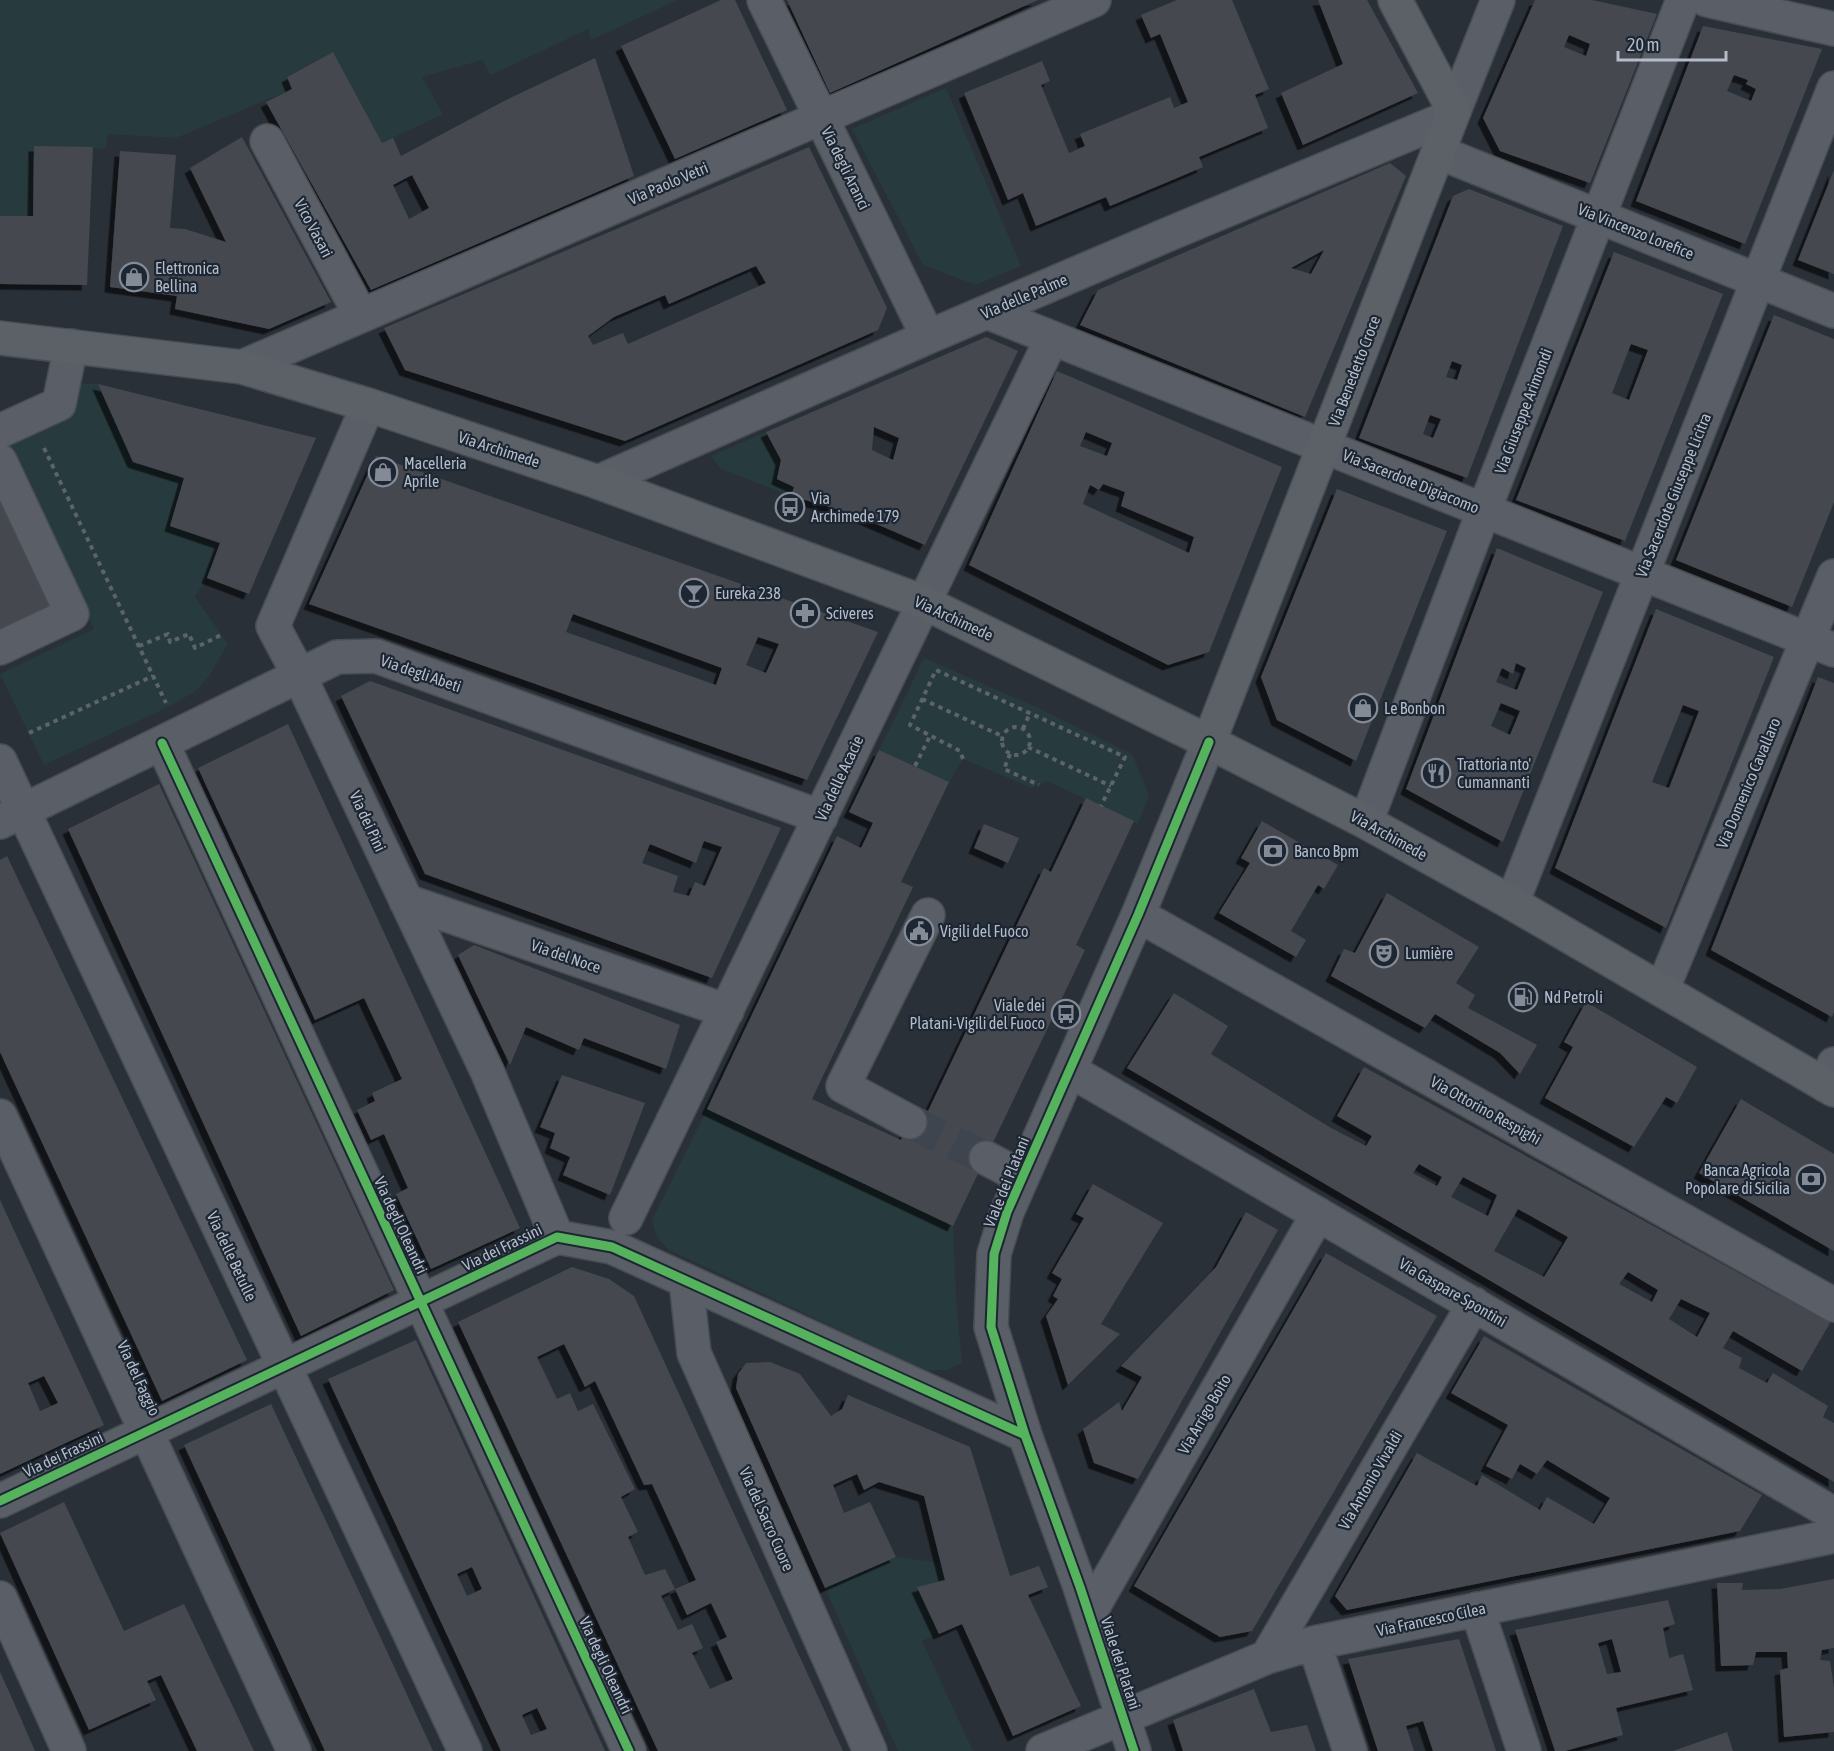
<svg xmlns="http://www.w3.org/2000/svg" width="1834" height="1751" viewBox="0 0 1834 1751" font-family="'Asap Condensed',sans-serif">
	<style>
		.green { fill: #273a3e }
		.building { fill: #444950; fill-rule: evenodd; filter: url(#shadow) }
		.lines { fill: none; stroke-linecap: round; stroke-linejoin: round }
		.minor-tunnel { stroke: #3f454e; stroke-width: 33; stroke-dasharray: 33 16; stroke-linecap: butt }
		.minor-casing { stroke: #484c53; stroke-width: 36 }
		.major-casing { stroke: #484c55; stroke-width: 36 }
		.path { stroke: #5d636a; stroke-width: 4; stroke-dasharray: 4.5 4.5; stroke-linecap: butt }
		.minor { stroke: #5a5e66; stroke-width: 33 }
		.major { stroke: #5c6168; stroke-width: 33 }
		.cycleway-casing { stroke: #1d2633; stroke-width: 13 }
		.cycleway { stroke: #56b35d; stroke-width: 9 }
		.labels { text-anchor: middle; stroke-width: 4.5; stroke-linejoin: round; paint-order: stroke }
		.street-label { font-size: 16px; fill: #b4bcc9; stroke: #1d2633 }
		.poi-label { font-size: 16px; fill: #b4bcc9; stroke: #1d2633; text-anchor: start }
	</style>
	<defs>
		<filter id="shadow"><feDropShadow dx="-5.5" dy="5.5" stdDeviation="0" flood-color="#0009"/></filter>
	</defs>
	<rect width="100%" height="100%" fill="#2a3038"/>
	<path class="green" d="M 0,0 L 678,0 L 591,40 L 588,29 L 491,75 L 482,60 L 422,77 L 443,114 L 382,143 L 333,52 L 287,76 L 292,89 L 176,138 L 108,134 L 105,149 L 35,146 L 33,216 L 0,216 Z
		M 946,88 L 1021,266 L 976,285 L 923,265 L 852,129 Z
		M 80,384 L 98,384 L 133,462 L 184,478 L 171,526 L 220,543 L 207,578 L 195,597 L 228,644 L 209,676 L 196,691 L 168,707 L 44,765 L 0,674 L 94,629 L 6,439 Z
		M 766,432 L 781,460 L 777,479 L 794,487 L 791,496 L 721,469 L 711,456 Z
		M 924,658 L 1034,706 L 1132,754 L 1149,795 L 1138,824 L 1047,781 L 1032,788 L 963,759 L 949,782 L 879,750 Z
		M 707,1109 L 953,1226 L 956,1298 L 962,1363 L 947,1370 L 925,1370 L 669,1250 C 659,1241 655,1234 652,1220 Z
		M 896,1557 L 940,1563 L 945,1580 L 918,1587 L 939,1634 L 922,1641 L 973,1751 L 898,1751 L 825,1588 Z"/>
	<path class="building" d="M 721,0 L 735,0 L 787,110 L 675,159 L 621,46 Z
		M 787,0 L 1038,0 L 830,93 Z
		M 1177,0 L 1232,0 L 1269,89 L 1255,95 L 1268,128 L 1199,157 L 1203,167 L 1170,181 L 1110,206 L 1106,197 L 1036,226 L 1023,193 L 1008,200 L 964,93 L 1042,61 L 1050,81 L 1041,85 L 1069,153 L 1085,146 L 1080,134 L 1170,97 L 1174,108 L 1188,102 L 1160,34 L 1151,38 L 1141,15 Z
		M 1318,0 L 1367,0 L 1418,93 L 1303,145 L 1281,93 L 1343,64 Z
		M 1535,0 L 1592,0 L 1657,14 L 1590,183 L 1500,151 L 1483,118 ZM 1569,35 L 1590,44 L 1586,56 L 1564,47 Z
		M 1703,26 L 1822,49 L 1745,244 L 1636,201 ZM 1734,75 L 1748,80 L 1746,84 L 1756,89 L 1751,101 L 1727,91 Z
		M 333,52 L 382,143 L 393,138 L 401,156 L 506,100 L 595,58 L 634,176 L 371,290 L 266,102 L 292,89 L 287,77 ZM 412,175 L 429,208 L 409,219 L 393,185 Z
		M 242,137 L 331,302 L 269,329 L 175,309 L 177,296 L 110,287 L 120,151 L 176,155 L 170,228 L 185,229 L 226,242 L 190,168 Z
		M 34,146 L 93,147 L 87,285 L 0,284 L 0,216 L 33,216 Z
		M 809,147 L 887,308 L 878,330 L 625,441 L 405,370 L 384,328 ZM 756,266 L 766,283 L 628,344 L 623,333 L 593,345 L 588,336 L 614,317 L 665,295 L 669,304 Z
		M 1390,163 L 1406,176 L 1305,417 L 1080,325 L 1098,290 ZM 1324,250 L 1311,274 L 1291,268 Z
		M 1834,170 L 1834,274 L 1798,260 Z
		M 1469,189 L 1563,226 L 1467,478 L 1359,438 L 1453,196 ZM 1452,361 L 1462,365 L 1457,380 L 1446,377 ZM 1430,415 L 1441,419 L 1433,438 L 1423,434 Z
		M 1614,252 L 1723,294 L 1625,541 L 1516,500 ZM 1631,344 L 1648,350 L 1629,400 L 1612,393 Z
		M 1774,315 L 1834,339 L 1834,502 L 1792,607 L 1676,560 Z
		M 986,337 L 1018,351 L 925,545 L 851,513 L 791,496 L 794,487 L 777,479 L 781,460 L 766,432 ZM 874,427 L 899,438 L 893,460 L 872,450 Z
		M 1057,371 L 1282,467 L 1209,652 L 1168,665 L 969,565 ZM 1086,432 L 1112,443 L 1107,456 L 1080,446 ZM 1103,484 L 1125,492 L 1121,506 L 1194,537 L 1189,553 L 1083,504 L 1090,485 L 1099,490 Z
		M 98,384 L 316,438 L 249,594 L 207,578 L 220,543 L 170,526 L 184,478 L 133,462 Z
		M 376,456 L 878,632 L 807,780 L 309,604 ZM 573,614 L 722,668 L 716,685 L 566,632 ZM 758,637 L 779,644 L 766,673 L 746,665 Z
		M 1337,489 L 1447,531 L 1356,761 L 1277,720 L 1261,677 Z
		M 0,501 L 51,607 L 0,630 Z
		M 1497,548 L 1603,592 L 1503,842 L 1406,789 ZM 1516,663 L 1526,668 L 1517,690 L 1496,682 L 1502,668 L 1513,674 ZM 1501,703 L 1520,711 L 1510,735 L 1491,726 Z
		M 1656,609 L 1774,657 L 1666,928 L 1555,868 ZM 1683,705 L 1699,711 L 1669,788 L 1652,782 Z
		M 1818,677 L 1834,683 L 1834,1012 L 1832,1017 L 1711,950 Z
		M 370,681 L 781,828 L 712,978 L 425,874 L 341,696 ZM 704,841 L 722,847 L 705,886 L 695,882 L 689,896 L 673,892 L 678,876 L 642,863 L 650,844 L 696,863 Z
		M 288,724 L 520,1228 L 431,1269 L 396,1194 L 408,1188 L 384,1134 L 371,1140 L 357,1110 L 375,1101 L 372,1093 L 402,1079 L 364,998 L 315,1020 L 198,768 Z
		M 879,750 L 949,782 L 901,882 L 913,887 L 812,1099 L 901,1140 L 917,1106 L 928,1111 L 1044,868 L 1051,872 L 1086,798 L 1134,821 L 1076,945 L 1085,950 L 953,1226 L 707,1109 L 837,836 L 861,848 L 873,823 L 849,812 Z
		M 159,784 L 394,1290 L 301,1336 L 68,829 Z
		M 1262,821 L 1338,865 L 1324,889 L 1318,885 L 1291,931 L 1306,940 L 1296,957 L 1219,913 L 1250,863 L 1241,858 Z
		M 984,824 L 1019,838 L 1008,863 L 974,848 Z
		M 7,856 L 247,1360 L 162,1401 L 0,1052 L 0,860 Z
		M 1387,893 L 1479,947 L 1456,983 L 1475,995 L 1468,1008 L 1537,1045 L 1520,1074 L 1500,1053 L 1435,1014 L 1425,1028 L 1331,976 L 1344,949 L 1355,953 Z
		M 474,945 L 680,1025 L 666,1069 L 584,1038 L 579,1050 L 526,1027 L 510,1065 L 458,955 Z
		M 1174,993 L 1228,1026 L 1211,1054 L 1331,1128 L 1366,1146 L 1372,1136 L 1337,1116 L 1364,1067 L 1830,1323 L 1802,1371 L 1733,1331 L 1723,1348 L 1742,1358 L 1739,1368 L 1767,1383 L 1773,1373 L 1828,1406 L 1823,1417 L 1834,1423 L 1834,1482 L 1127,1068 ZM 1419,1164 L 1442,1177 L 1437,1186 L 1413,1173 ZM 1463,1177 L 1497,1195 L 1488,1216 L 1451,1197 ZM 1518,1209 L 1568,1237 L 1544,1277 L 1494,1251 ZM 1628,1272 L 1658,1290 L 1652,1302 L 1619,1284 ZM 1681,1299 L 1710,1313 L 1697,1337 L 1669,1319 Z
		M 1586,1002 L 1697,1067 L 1677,1103 L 1666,1097 L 1634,1147 L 1545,1098 L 1573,1047 L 1564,1042 Z
		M 562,1075 L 645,1103 L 610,1195 L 563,1175 L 570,1157 L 550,1148 L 555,1133 L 540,1127 Z
		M 1741,1099 L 1834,1154 L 1834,1251 L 1699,1173 Z
		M 1093,1184 L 1163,1223 L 1101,1324 L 1120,1334 L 1068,1385 L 1046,1316 L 1058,1299 L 1053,1296 L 1062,1279 L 1052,1273 L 1084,1218 L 1076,1214 Z
		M 0,1200 L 104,1425 L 0,1474 ZM 44,1376 L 58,1403 L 40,1411 L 28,1383 Z
		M 1246,1212 L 1278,1230 L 1138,1479 L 1094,1463 L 1083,1429 L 1119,1402 L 1122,1411 L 1142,1377 L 1121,1366 L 1216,1267 Z
		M 1326,1253 L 1437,1316 L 1252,1631 L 1220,1637 L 1134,1586 Z
		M 572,1267 L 609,1279 L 634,1296 L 843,1751 L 658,1751 L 458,1322 ZM 564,1344 L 585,1387 L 595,1381 L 644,1485 L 652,1484 L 696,1580 L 675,1589 L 665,1569 L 645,1575 L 628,1537 L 638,1532 L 621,1497 L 635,1489 L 593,1404 L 578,1411 L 570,1393 L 557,1399 L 537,1357 ZM 675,1589 L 687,1615 L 711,1603 L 727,1637 L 716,1642 L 733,1679 L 710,1689 L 692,1653 L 703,1648 L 692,1624 L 678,1630 L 661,1596 Z
		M 1484,1336 L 1762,1495 L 1740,1531 L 1347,1610 L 1335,1596 L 1417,1453 L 1477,1486 L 1482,1475 L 1540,1510 L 1547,1497 L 1594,1524 L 1610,1498 L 1547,1460 L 1537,1474 L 1520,1464 L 1512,1479 L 1486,1466 L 1508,1425 L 1451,1393 Z
		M 416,1340 L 458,1431 L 605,1751 L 501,1751 L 328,1379 ZM 472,1567 L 482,1589 L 467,1596 L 457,1574 ZM 537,1708 L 547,1729 L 531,1735 L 522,1715 Z
		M 770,1362 L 800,1374 L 831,1416 L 842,1409 L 848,1395 L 970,1447 L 1010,1576 L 1039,1566 L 1048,1587 L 1028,1595 L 1081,1706 L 1013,1736 L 962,1624 L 939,1634 L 917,1587 L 945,1580 L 924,1496 L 879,1482 L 864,1490 L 857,1474 L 833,1485 L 844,1513 L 870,1502 L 896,1557 L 825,1588 L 736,1388 L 738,1374 L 746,1363 Z
		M 271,1404 L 378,1632 L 433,1751 L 325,1751 L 184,1445 Z
		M 64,1502 L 124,1631 L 184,1604 L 254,1751 L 197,1751 L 161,1675 L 147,1681 L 156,1700 L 89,1730 L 0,1533 Z
		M 1834,1579 L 1834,1648 L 1822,1650 L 1820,1660 L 1830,1661 L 1834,1688 L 1834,1732 L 1784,1737 L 1780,1670 L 1788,1668 L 1787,1652 L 1756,1652 L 1753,1665 L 1721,1666 L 1717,1583 L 1743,1583 L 1742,1590 L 1780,1589 Z
		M 1668,1600 L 1675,1624 L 1663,1628 L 1669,1658 L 1683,1654 L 1693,1690 L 1616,1708 L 1623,1735 L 1565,1751 L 1555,1751 L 1515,1630 ZM 1612,1639 L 1621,1672 L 1607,1674 L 1598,1643 Z
		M 1459,1639 L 1496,1751 L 1433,1751 L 1423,1721 L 1406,1726 L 1414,1751 L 1378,1751 L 1348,1659 Z
		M 0,1672 L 11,1696 L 35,1751 L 0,1751 Z
		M 1254,1689 L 1271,1732 L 1307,1725 L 1316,1751 L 1183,1751 L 1173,1720 Z
		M 1727,1732 L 1733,1751 L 1673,1751 Z"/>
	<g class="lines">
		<path class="minor-tunnel" d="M 910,1122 L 986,1158"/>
		<g class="minor-casing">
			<path id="minor" d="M 764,0 L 928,337
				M 1707,0 L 1834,29
				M 1454,111 L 1498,0
				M 267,141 L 360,314
				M 1438,152 L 1834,311
				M 987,312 L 1834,650
				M 242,367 L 1094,0
				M 368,405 L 273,626 L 299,675 L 487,1071 L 557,1237
				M 0,431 L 59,404 L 71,346
				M 0,461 L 72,614 L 0,648
				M 598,482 L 928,337 L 1169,234 L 1452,116
				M 162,743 L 629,1751
				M 0,761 L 465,1751
				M 0,822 L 337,657 L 376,656 L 821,817
				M 1366,822 L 1484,510 L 1683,0
				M 406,901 L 727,1011
				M 1512,903 L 1834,88
				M 1138,915 L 1834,1305
				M 1662,990 L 1834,576
				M 1071,1071 L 1834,1514
				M 1825,1085 L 1834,1064
				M 0,1116 L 294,1751
				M 910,1122 L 843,1086 L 928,915
				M 986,1158 L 1022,1177
				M 626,1218 L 1052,338
				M 686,1281 L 694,1353 L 870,1751
				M 0,1501 L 557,1237 L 612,1247 L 1025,1435
				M 0,1598 L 69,1751
				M 1477,1609 L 1524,1751
				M 1089,1614 L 1318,1214
				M 1314,1643 L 1350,1751
				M 1267,1657 L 1474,1304
				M 1043,1751 L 1267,1657 L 1314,1643 L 1834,1536
				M 1134,1751 L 1080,1587 L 1025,1435 L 991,1327 L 994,1254 L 1007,1212 L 1138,915 L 1209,742"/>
		</g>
		<g class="major-casing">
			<path id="major" d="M 0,338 L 242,367 L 368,405 L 598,482 L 923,602 L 1209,742 L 1366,822 L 1512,903 L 1834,1090
				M 1209,742 L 1454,111 L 1395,0"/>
		</g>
		<path class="path" d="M 44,448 L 166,703
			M 139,646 L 168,634 L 170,642 L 189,634 L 195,648 L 221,635
			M 922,699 L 1002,736
			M1002 741a14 14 0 1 1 28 0a14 14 0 1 1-28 0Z
			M 1023,729 L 1030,713
			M 29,733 L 153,676
			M 1028,747 L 1111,786
			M 1010,754 L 1004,769 L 1039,785
			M 963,759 L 960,751 L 910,725 L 936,670 L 1125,757 L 1101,806
			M 915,766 L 930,736"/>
		<use href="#minor" class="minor"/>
		<use href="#major" class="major"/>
		<g class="cycleway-casing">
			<path id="cycleway" d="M 162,743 L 629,1751
				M 0,1501 L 557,1237 L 612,1247 L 1025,1435
				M 1134,1751 L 1080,1587 L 1025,1435 L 991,1327 L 994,1254 L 1007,1212 L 1138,915 L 1209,742"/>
		</g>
		<use href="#cycleway" class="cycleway"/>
	</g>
	<defs>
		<g id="shop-ring" transform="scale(1.5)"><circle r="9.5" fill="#1d2633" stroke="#848b96" stroke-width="1.5"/><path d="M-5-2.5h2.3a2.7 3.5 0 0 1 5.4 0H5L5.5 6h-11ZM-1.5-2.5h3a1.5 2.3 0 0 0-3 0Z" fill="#848b96"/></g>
		<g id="bus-ring" transform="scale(1.5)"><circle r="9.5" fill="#1d2633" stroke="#848b96" stroke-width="1.5"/><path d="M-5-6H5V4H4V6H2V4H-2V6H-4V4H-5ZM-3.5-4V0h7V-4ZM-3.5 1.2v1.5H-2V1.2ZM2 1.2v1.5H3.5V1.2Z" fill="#848b96"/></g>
		<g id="bar-ring" transform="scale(1.5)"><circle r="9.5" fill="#1d2633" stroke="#848b96" stroke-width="1.5"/><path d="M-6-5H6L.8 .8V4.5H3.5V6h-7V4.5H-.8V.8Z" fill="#848b96"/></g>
		<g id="pharmacy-ring" transform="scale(1.5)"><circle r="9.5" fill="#1d2633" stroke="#848b96" stroke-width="1.5"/><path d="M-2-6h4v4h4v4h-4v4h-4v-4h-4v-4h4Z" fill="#848b96"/></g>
		<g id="restaurant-ring" transform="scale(1.5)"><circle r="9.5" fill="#1d2633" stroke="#848b96" stroke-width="1.5"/><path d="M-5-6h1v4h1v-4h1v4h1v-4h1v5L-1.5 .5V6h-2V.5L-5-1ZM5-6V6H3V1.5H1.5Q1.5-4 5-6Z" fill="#848b96"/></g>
		<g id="bank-ring" transform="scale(1.5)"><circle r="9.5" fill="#1d2633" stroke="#848b96" stroke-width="1.5"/><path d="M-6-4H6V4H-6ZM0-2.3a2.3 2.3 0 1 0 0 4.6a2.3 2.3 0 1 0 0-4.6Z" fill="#848b96"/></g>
		<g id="civic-ring" transform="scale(1.5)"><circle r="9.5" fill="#1d2633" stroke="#848b96" stroke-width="1.5"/><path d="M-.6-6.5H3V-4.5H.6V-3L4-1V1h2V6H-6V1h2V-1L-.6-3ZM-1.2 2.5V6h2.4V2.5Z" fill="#848b96"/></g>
		<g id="theatre-ring" transform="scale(1.5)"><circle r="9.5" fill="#1d2633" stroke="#848b96" stroke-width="1.5"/><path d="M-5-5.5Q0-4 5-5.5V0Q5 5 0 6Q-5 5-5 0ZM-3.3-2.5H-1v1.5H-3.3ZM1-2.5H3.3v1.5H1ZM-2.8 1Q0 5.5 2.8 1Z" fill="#848b96"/></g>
		<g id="fuel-ring" transform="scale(1.5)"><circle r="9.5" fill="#1d2633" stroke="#848b96" stroke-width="1.5"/><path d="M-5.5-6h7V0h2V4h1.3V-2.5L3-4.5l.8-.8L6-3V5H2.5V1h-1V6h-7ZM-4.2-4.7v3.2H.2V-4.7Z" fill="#848b96"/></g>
	</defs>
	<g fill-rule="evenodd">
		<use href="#shop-ring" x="134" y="277"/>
		<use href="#shop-ring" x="383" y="472"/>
		<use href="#bus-ring" x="790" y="507"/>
		<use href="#bar-ring" x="694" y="593"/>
		<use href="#pharmacy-ring" x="805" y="613"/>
		<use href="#shop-ring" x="1363" y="708"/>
		<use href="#restaurant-ring" x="1436" y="773"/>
		<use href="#bank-ring" x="1273" y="851"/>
		<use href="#civic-ring" x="919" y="931"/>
		<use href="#theatre-ring" x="1384" y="953"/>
		<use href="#fuel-ring" x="1523" y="997"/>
		<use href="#bus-ring" x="1066" y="1014"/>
		<use href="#bank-ring" x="1811" y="1179"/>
	</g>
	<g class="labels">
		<g class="street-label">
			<text transform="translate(846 168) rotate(64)" y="6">Via degli Aranci</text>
			<text transform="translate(668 183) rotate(-23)" y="6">Via Paolo Vetri</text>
			<text transform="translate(314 228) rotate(62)" y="6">Vico Vasari</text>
			<text transform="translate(1636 231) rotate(22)" y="6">Via Vincenzo Lorefice</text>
			<text transform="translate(1024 296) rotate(-23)" y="6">Via delle Palme</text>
			<text transform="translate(1354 371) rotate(-69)" y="6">Via Benedetto Croce</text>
			<text transform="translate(1523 411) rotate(-69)" y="6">Via Giuseppe Arimondi</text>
			<text transform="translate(499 449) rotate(18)" y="6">Via Archimede</text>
			<text transform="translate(1411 481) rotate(22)" y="6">Via Sacerdote Digiacomo</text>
			<text transform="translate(1673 495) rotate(-68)" y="6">Via Sacerdote Giuseppe Licitra</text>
			<text transform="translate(954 618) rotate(25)" y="6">Via Archimede</text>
			<text transform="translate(421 673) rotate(19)" y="6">Via degli Abeti</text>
			<text transform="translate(839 778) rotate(-65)" y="6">Via delle Acacie</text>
			<text transform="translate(1748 783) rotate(-67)" y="6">Via Domenico Cavallaro</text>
			<text transform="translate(368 821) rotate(65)" y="6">Via dei Pini</text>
			<text transform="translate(1389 835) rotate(29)" y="6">Via Archimede</text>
			<text transform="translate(566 956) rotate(19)" y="6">Via del Noce</text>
			<text transform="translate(1486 1110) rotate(29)" y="6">Via Ottorino Respighi</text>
			<text transform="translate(1006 1182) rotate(-68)" y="6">Viale dei Platani</text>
			<text transform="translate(401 1225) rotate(65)" y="6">Via degli Oleandri</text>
			<text transform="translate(502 1247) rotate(-26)" y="6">Via dei Frassini</text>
			<text transform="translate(232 1256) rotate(65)" y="6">Via delle Betulle</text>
			<text transform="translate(1453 1292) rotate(30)" y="6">Via Gaspare Spontini</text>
			<text transform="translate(139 1378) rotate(65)" y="6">Via del Faggio</text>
			<text transform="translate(1204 1414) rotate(-60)" y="6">Via Arrigo Boito</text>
			<text transform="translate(63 1454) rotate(-25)" y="6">Via dei Frassini</text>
			<text transform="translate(1370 1480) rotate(-60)" y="6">Via Antonio Vivaldi</text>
			<text transform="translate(767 1519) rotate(66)" y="6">Via del Sacro Cuore</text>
			<text transform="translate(1431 1619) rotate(-12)" y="6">Via Francesco Cilea</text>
			<text transform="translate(1121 1663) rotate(72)" y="6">Viale dei Platani</text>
			<text transform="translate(606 1665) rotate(65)" y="6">Via degli Oleandri</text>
		</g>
		<g class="poi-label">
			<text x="155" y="274">Elettronica<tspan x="155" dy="18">Bellina</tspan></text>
			<text x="404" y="469">Macelleria<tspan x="404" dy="18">Aprile</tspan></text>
			<text x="811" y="504">Via<tspan x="811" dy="18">Archimede 179</tspan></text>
			<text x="715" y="599">Eureka 238</text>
			<text x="826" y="619">Sciveres</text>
			<text x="1384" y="714">Le Bonbon</text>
			<text x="1457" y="770">Trattoria nto'<tspan x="1457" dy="18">Cumannanti</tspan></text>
			<text x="1294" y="857">Banco Bpm</text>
			<text x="940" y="937">Vigili del Fuoco</text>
			<text x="1405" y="959">Lumière</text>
			<text x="1544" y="1003">Nd Petroli</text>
			<text x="1045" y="1011" text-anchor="end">Viale dei<tspan x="1045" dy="18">Platani-Vigili del Fuoco</tspan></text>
			<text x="1790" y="1176" text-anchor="end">Banca Agricola<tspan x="1790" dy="18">Popolare di Sicilia</tspan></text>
		</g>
	</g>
	<path d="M1618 51v9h108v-9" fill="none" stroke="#b4bcc9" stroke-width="3"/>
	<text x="1627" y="51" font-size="18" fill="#b4bcc9" stroke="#1d2633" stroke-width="4.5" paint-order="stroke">20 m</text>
</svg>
